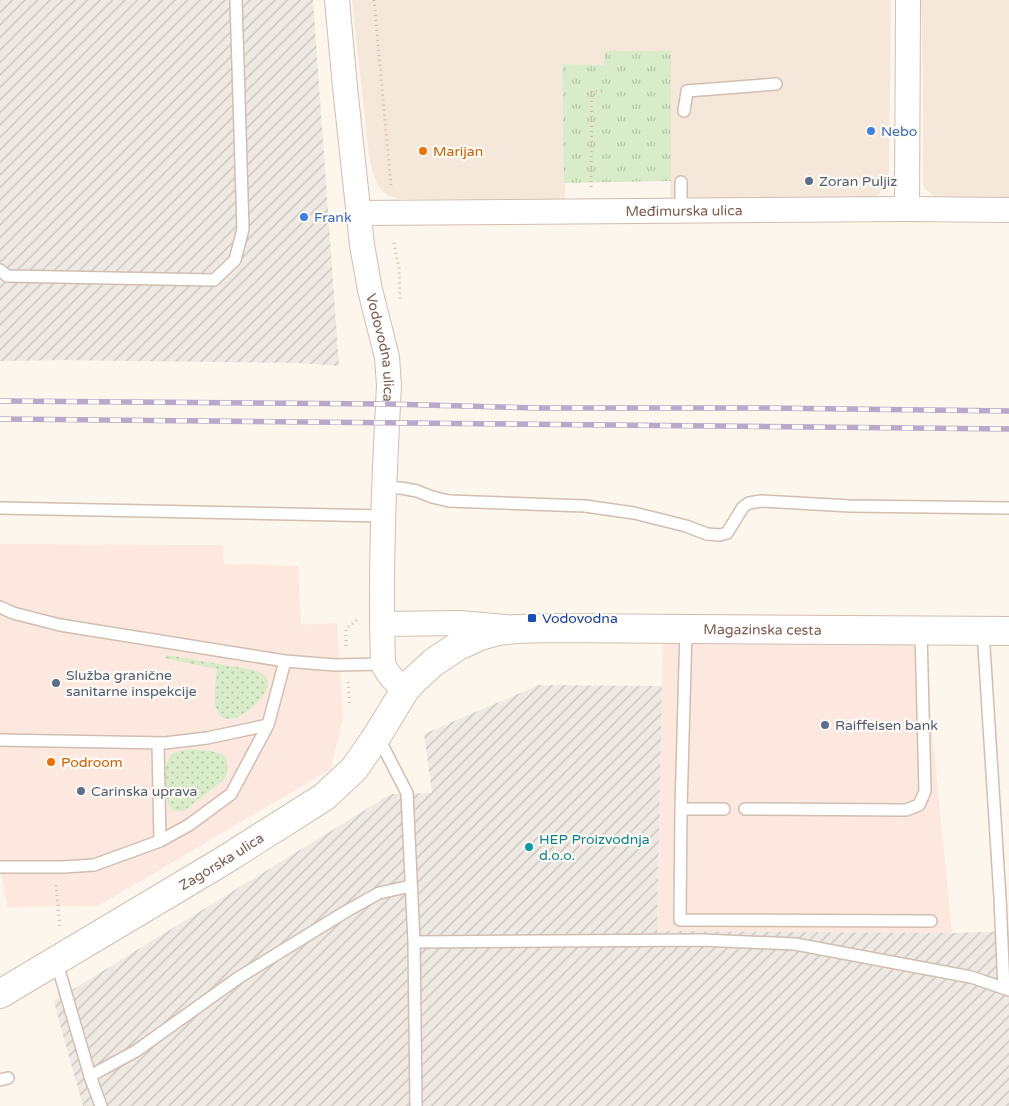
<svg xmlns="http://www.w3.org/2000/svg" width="1009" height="1106" viewBox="0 0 1009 1106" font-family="'Varela Round',sans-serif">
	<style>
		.residential { fill: #f5e8da }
		.commercial { fill: #fde8e0 }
		.industrial { fill: url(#industrial-furrows) }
		.grass { fill: url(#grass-dots) }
		.park { fill: url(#park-tufts) }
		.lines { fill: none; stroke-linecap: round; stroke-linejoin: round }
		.service-casing { stroke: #d1beb0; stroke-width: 14 }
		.minor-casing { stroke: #d1beb0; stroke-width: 26 }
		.tertiary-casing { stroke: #d1beb0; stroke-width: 30 }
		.path { stroke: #d9b8a5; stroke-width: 3; stroke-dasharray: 1 4; stroke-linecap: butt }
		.service { stroke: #fff; stroke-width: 11 }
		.minor { stroke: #fff; stroke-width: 24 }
		.tertiary { stroke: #fff; stroke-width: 28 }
		.rail-casing { stroke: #b9a8c9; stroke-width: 5.5 }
		.rail { stroke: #fffaf3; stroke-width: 4; stroke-dasharray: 11; stroke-linecap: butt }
		.shop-dot { fill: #3f7fe0; stroke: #fffaf3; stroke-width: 2 }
		.food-dot { fill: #e8710a; stroke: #fffaf3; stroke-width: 2 }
		.service-dot { fill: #5c6f8a; stroke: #fffaf3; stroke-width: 2 }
		.transit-dot { fill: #1a4fb4; stroke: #fffaf3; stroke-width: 2 }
		.culture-dot { fill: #0f9aa8; stroke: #fffaf3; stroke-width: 2 }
		.labels { text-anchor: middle; stroke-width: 4.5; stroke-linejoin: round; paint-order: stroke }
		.shop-label { font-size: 14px; fill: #366cbe; stroke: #fffaf3; text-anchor: start }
		.food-label { font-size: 14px; fill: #c56008; stroke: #fffaf3; text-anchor: start }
		.service-label { font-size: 14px; fill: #4e5e75; stroke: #fffaf3; text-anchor: start }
		.street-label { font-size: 14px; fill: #7a5c4d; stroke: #fffaf3 }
		.transit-label { font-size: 14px; fill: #164399; stroke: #fffaf3; text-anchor: start }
		.culture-label { font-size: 14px; fill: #0d838f; stroke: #fffaf3; text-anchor: start }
	</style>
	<defs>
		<pattern id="industrial-furrows" width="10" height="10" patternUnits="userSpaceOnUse" patternTransform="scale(1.25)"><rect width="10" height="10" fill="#efe9e4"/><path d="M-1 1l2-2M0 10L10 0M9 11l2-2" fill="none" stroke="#c7c0bb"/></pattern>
		<pattern id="grass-dots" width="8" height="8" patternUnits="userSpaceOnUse" patternTransform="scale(1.25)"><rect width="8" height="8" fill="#d8ecc9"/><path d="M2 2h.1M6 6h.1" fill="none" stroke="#b4c2a5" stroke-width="1.8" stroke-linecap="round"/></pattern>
		<pattern id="park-tufts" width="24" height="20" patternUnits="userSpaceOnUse" patternTransform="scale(1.25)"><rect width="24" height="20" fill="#d8ecc9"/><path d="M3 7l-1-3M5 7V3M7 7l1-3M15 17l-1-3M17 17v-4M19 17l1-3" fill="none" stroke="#b4c2a5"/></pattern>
	</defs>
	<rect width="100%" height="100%" fill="#fdf6ec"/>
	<path class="residential" d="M 352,0 L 891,0 L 889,175 L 888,182 L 883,189 L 879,194 L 871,198 L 670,198 L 671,51 L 605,51 L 605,65 L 562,64 L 565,199 L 399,199 L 389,196 L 382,191 L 377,184 L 373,173 L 369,156 Z
		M 921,0 L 1009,0 L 1009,199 L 946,198 L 934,196 L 925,189 L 923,184 L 923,81 Z"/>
	<path class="commercial" d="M 0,544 L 223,545 L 224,564 L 298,566 L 301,625 L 337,623 L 343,717 L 331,769 L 98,906 L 7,907 L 1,873 L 0,872 Z
		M 926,642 L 926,669 L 952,933 L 657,931 L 663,643 Z"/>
	<path class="industrial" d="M 0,0 L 313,0 L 339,366 L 298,363 L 61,360 L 0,361 Z
		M 539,685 L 662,686 L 657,931 L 952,933 L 1009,931 L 1009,1106 L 83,1106 L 59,1021 L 54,1001 L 391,794 L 432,793 L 424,734 Z"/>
	<path class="grass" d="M 167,655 L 254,670 C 258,671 262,673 265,676 C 277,690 247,713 236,718 C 232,719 228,719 224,719 C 209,708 216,685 217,669 L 164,658 Z
		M 194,749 L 217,752 L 226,756 C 227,765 229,772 224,780 L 184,811 C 181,811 176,812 173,810 C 162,802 162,764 171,755 C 176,750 187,750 194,749 Z"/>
	<path class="park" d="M 605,51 L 671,51 L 671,181 L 564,183 L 562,64 L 604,65 Z"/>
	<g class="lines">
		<g class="service-casing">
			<path id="service" d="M 684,111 L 687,91 L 776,84
				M 681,210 L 681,182
				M 0,270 L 7,276 L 214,280 L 235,260 L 243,229 L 236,0
				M 384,488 L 401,488 L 417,491 L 432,497 L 449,501 L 585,506 L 634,513 L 686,526 L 707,534 L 720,535 L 727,533 L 743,507 L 749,503 L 761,501 L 850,506 L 1009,508
				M 0,508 L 383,516
				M 0,607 L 13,613 L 60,625 L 285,661 L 335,665 L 383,664
				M 686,629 L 681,809 L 724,809
				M 983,631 L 1000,898 L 1004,988
				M 378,737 L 407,793 L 414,942 L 416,1106
				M 0,740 L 165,743 L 207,738 L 268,725
				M 158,743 L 160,841
				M 681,809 L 680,920 L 931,921
				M 745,809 L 906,810 L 919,805 L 925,791 L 921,631
				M 0,867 L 63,867 L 94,865 L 160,841 L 189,825 L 231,794 L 268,725 L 285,661
				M 414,942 L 702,940 L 795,944 L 971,977 L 1009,990
				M 55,961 L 61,977 L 90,1076 L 101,1106
				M 90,1076 L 136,1051 L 238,978 L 345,912 L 379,893 L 411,886
				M 0,1080 L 8,1078"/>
		</g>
		<g class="minor-casing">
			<g id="minor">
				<path id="s1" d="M 337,0 L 345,87 L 362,245 L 370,290 L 387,357 L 389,386 C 384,479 380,571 383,664 C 387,674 396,683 405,690"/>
				<path d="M 907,209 L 908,0"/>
				<path id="s2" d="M 359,213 L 907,209 L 1009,210"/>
				<path d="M 382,624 L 459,623 L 505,627"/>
			</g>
		</g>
		<g class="tertiary-casing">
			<g id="tertiary">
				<path id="s3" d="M 0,994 L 223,861 L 324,797 L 354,769 L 377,736 L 405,690 L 412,682 L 434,662 L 458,646 L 480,636 L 498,631 L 516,629 L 552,628 L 1009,631"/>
			</g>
		</g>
		<path class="path" d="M 374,0 L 391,186 L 393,188
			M 591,187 L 592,91 L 606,91
			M 394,243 L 399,268 L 400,299
			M 346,646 L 346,629 L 357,620
			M 348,682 L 350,706
			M 56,885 L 60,928"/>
		<use href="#service" class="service"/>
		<use href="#minor" class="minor"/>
		<use href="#tertiary" class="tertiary"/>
		<g class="rail-casing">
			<path id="rail" d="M 0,401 L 388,404 L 539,408 L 765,408 L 1009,411
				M 0,419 L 1009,429"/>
		</g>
		<use href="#rail" class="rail"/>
	</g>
	<g class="shop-dot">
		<circle cx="871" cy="131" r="5"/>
		<circle cx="304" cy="217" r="5"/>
	</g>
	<g class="food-dot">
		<circle cx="423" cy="151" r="5"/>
		<circle cx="51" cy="762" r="5"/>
	</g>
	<g class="service-dot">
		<circle cx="809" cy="181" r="5"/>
		<circle cx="56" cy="683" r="5"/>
		<circle cx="825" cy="725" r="5"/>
		<circle cx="81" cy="791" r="5"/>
	</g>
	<rect class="transit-dot" x="527" y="613" width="10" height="10" rx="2.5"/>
	<circle class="culture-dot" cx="529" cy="847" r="5"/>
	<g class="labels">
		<g class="shop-label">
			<text x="881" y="136">Nebo</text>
			<text x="314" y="222">Frank</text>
		</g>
		<g class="food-label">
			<text x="433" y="156">Marijan</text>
			<text x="61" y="767">Podroom</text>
		</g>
		<g class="service-label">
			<text x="819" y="186">Zoran Puljiz</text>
			<text x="66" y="680">Služba granične<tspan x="66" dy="16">sanitarne inspekcije</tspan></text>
			<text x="835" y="730">Raiffeisen bank</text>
			<text x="91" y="796">Carinska uprava</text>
		</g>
		<g class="street-label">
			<text dy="5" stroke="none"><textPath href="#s2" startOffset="325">Međimurska ulica</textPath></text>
			<text dy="5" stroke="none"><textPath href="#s1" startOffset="351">Vodovodna ulica</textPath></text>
			<text dy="5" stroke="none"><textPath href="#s3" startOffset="891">Magazinska cesta</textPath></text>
			<text dy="5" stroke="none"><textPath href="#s3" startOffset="258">Zagorska ulica</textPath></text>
		</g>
		<g class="transit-label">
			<text x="542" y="623">Vodovodna</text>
		</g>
		<g class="culture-label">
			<text x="539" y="844">HEP Proizvodnja<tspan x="539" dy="16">d.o.o.</tspan></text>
		</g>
	</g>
</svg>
